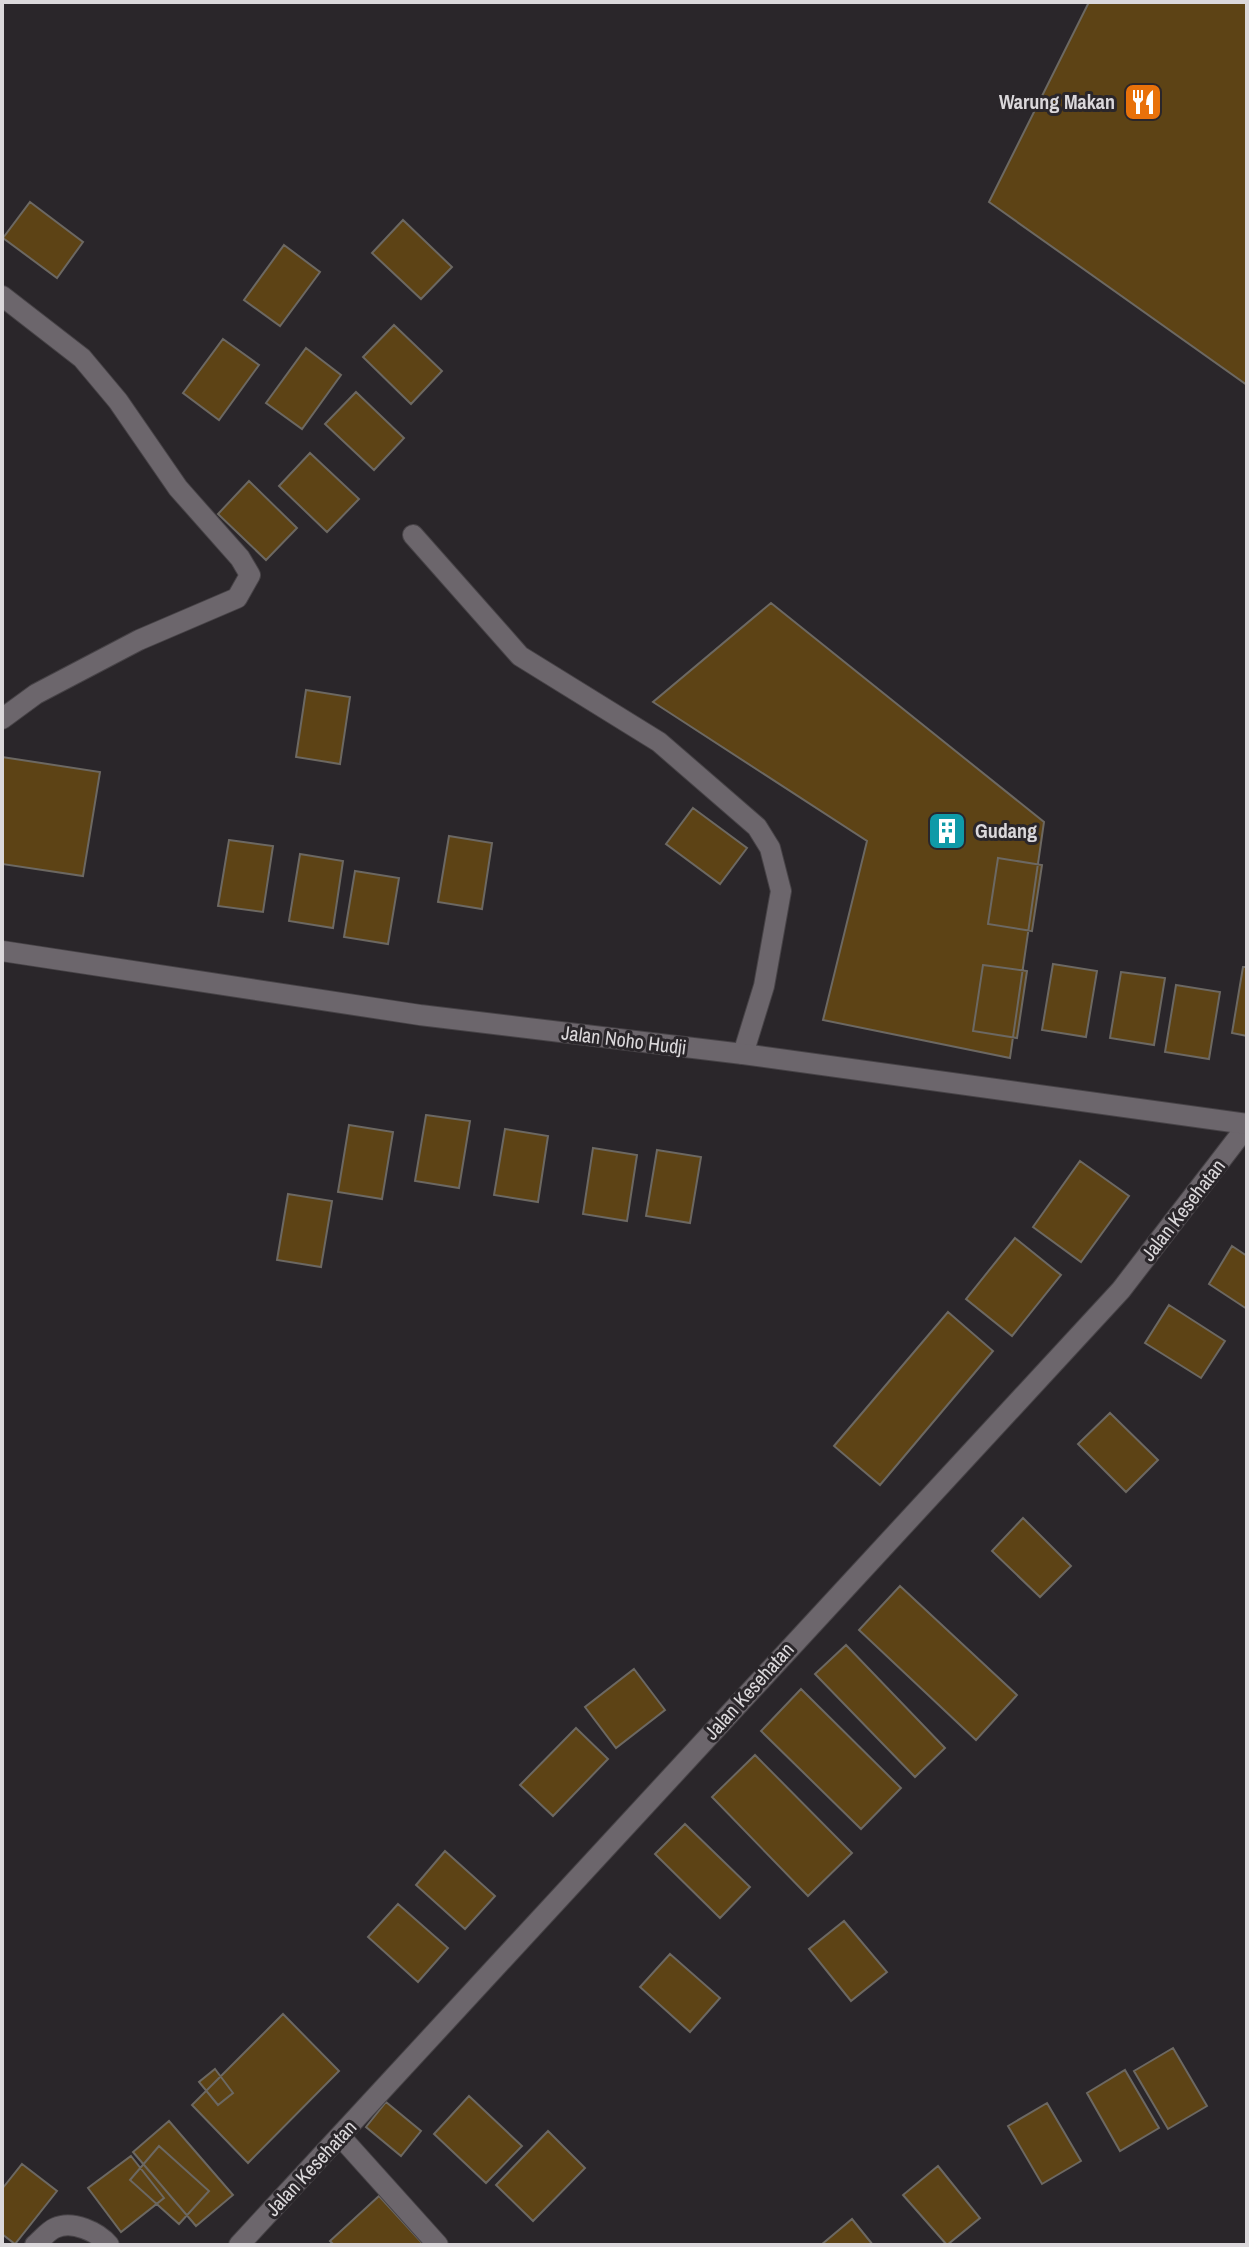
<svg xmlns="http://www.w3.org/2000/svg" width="1249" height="2247" viewBox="0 0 1249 2247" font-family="'Archivo Narrow',sans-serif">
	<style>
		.building { fill: #5d4315; stroke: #6c6862; stroke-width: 2 }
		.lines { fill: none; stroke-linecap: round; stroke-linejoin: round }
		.minor-casing { stroke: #474347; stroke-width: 22 }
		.secondary-casing { stroke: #474347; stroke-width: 22 }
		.minor { stroke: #6c666c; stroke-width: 20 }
		.secondary { stroke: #6c666c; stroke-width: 20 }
		.labels { text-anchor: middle; stroke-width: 6; stroke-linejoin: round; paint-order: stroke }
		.poi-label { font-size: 20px; font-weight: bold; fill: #dbd8db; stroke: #2a262a; text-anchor: end }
		.street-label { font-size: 20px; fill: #dbd8db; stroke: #2a262a }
	</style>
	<rect width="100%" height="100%" fill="#2a262a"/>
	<path class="building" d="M 1089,2 L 1247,2 L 1247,385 L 989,202 Z
		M 30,202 L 83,242 L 57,278 L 3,238 Z
		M 403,220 L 452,267 L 421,299 L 372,253 Z
		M 284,245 L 320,272 L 280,326 L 244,300 Z
		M 394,325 L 442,371 L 411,404 L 363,357 Z
		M 223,339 L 259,365 L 219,420 L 183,393 Z
		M 306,348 L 341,375 L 302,429 L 266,403 Z
		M 356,392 L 404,438 L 374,470 L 325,424 Z
		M 310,453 L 359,499 L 327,532 L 279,486 Z
		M 249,481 L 297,528 L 266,560 L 218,514 Z
		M 771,603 L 1044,822 L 1010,1058 L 823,1020 L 867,841 L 653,702 Z
		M 306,690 L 350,697 L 340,764 L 296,757 Z
		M 2,757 L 100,772 L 83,876 L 2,864 Z
		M 693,808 L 747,848 L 720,884 L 666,844 Z
		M 449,836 L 492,843 L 482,909 L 438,902 Z
		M 229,840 L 273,846 L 263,912 L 218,906 Z
		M 300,854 L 343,861 L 333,928 L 289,921 Z
		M 998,858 L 1042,865 L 1032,931 L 988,924 Z
		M 355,871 L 399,878 L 388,944 L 344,937 Z
		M 1053,964 L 1097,971 L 1086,1037 L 1042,1030 Z
		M 983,965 L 1027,971 L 1017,1038 L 973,1031 Z
		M 1243,967 L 1247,967 L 1247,1036 L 1232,1033 Z
		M 1121,972 L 1165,978 L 1154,1045 L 1110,1038 Z
		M 1176,985 L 1220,992 L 1209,1059 L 1165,1052 Z
		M 426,1115 L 470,1121 L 459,1188 L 415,1181 Z
		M 349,1125 L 393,1132 L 382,1199 L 338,1192 Z
		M 505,1129 L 548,1136 L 538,1202 L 494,1195 Z
		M 593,1148 L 637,1155 L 627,1221 L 583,1214 Z
		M 657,1150 L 701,1157 L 690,1223 L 646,1216 Z
		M 1080,1161 L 1129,1196 L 1081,1262 L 1033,1227 Z
		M 288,1194 L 332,1201 L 321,1267 L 277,1260 Z
		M 1015,1238 L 1061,1275 L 1012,1336 L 966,1299 Z
		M 1232,1246 L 1247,1256 L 1247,1309 L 1209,1284 Z
		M 1169,1305 L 1225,1341 L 1201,1378 L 1145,1343 Z
		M 948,1312 L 993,1351 L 880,1485 L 834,1446 Z
		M 1110,1413 L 1158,1460 L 1126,1492 L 1078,1444 Z
		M 1023,1518 L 1071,1566 L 1040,1597 L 992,1551 Z
		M 900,1586 L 1017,1695 L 976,1740 L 859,1630 Z
		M 846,1645 L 945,1748 L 915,1777 L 815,1674 Z
		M 634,1669 L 665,1710 L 616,1748 L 585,1707 Z
		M 801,1689 L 901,1788 L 861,1829 L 761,1731 Z
		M 576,1728 L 608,1759 L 553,1816 L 520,1785 Z
		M 755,1755 L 852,1853 L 808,1896 L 712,1797 Z
		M 685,1824 L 750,1887 L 720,1918 L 655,1854 Z
		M 445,1851 L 495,1896 L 465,1929 L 416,1885 Z
		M 398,1904 L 448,1948 L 418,1982 L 368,1937 Z
		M 844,1921 L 887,1972 L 851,2001 L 809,1949 Z
		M 670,1954 L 720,1998 L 690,2032 L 640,1987 Z
		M 283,2014 L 339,2071 L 248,2163 L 192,2105 Z
		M 1173,2048 L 1207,2106 L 1168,2129 L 1134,2071 Z
		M 215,2069 L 233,2093 L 218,2105 L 199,2082 Z
		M 1125,2070 L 1159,2128 L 1120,2151 L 1087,2093 Z
		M 469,2096 L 522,2146 L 486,2183 L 434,2134 Z
		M 386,2102 L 421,2131 L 401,2156 L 366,2127 Z
		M 1047,2103 L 1081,2161 L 1042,2184 L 1008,2126 Z
		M 169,2121 L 233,2195 L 196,2226 L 133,2152 Z
		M 548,2131 L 585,2168 L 533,2221 L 496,2185 Z
		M 159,2146 L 209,2191 L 179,2224 L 130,2180 Z
		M 131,2156 L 164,2198 L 121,2232 L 88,2188 Z
		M 22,2164 L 57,2191 L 15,2244 L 2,2234 L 2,2189 Z
		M 938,2166 L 980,2218 L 947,2245 L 903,2195 Z
		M 379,2196 L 424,2245 L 334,2245 L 330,2241 Z
		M 852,2219 L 873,2245 L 821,2245 Z"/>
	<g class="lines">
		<g class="minor-casing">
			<path id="minor" d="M 2,296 L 82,358 L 118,401 L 178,488 L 240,558 L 250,575 L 237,598 L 139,640 L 36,694 L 2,719
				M 413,535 L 520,656 L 659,742 L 757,827 L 770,848 L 781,891 L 764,986 L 743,1054
				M 340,2136 L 438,2245
				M 35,2245 C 41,2240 48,2231 55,2228 C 73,2220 98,2232 109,2245
				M 239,2245 L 1121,1290 L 1247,1126"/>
		</g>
		<g class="secondary-casing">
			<path id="secondary" d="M 2,951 L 420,1015 L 743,1054 L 1247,1124"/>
		</g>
		<use href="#minor" class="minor"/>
		<use href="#secondary" class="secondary"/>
	</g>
	<defs>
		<g id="restaurant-square" transform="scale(2)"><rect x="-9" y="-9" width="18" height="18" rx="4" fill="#e8710a" stroke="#2a262a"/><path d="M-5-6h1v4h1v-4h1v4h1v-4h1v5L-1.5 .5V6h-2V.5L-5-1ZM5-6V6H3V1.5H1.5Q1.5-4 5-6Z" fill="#fff"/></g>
		<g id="building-square" transform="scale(2)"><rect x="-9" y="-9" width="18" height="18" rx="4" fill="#0f9aa8" stroke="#2a262a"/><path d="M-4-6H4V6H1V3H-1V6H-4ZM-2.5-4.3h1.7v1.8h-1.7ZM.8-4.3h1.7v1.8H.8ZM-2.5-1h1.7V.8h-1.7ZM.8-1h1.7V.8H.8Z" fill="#fff"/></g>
	</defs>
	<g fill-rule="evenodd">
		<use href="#restaurant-square" x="1143" y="102"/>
		<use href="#building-square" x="947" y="831"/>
	</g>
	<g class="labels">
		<g class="poi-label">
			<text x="1115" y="109">Warung Makan</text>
			<text x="975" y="838" text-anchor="start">Gudang</text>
		</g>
		<g class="street-label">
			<text transform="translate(624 1040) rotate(7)" y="7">Jalan Noho Hudji</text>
			<text transform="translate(1183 1210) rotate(-52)" y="7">Jalan Kesehatan</text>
			<text transform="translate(749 1691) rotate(-48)" y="7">Jalan Kesehatan</text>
			<text transform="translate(311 2168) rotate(-47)" y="7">Jalan Kesehatan</text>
		</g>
	</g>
	<rect width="1249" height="2247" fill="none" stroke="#dbd8db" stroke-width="8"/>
</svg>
